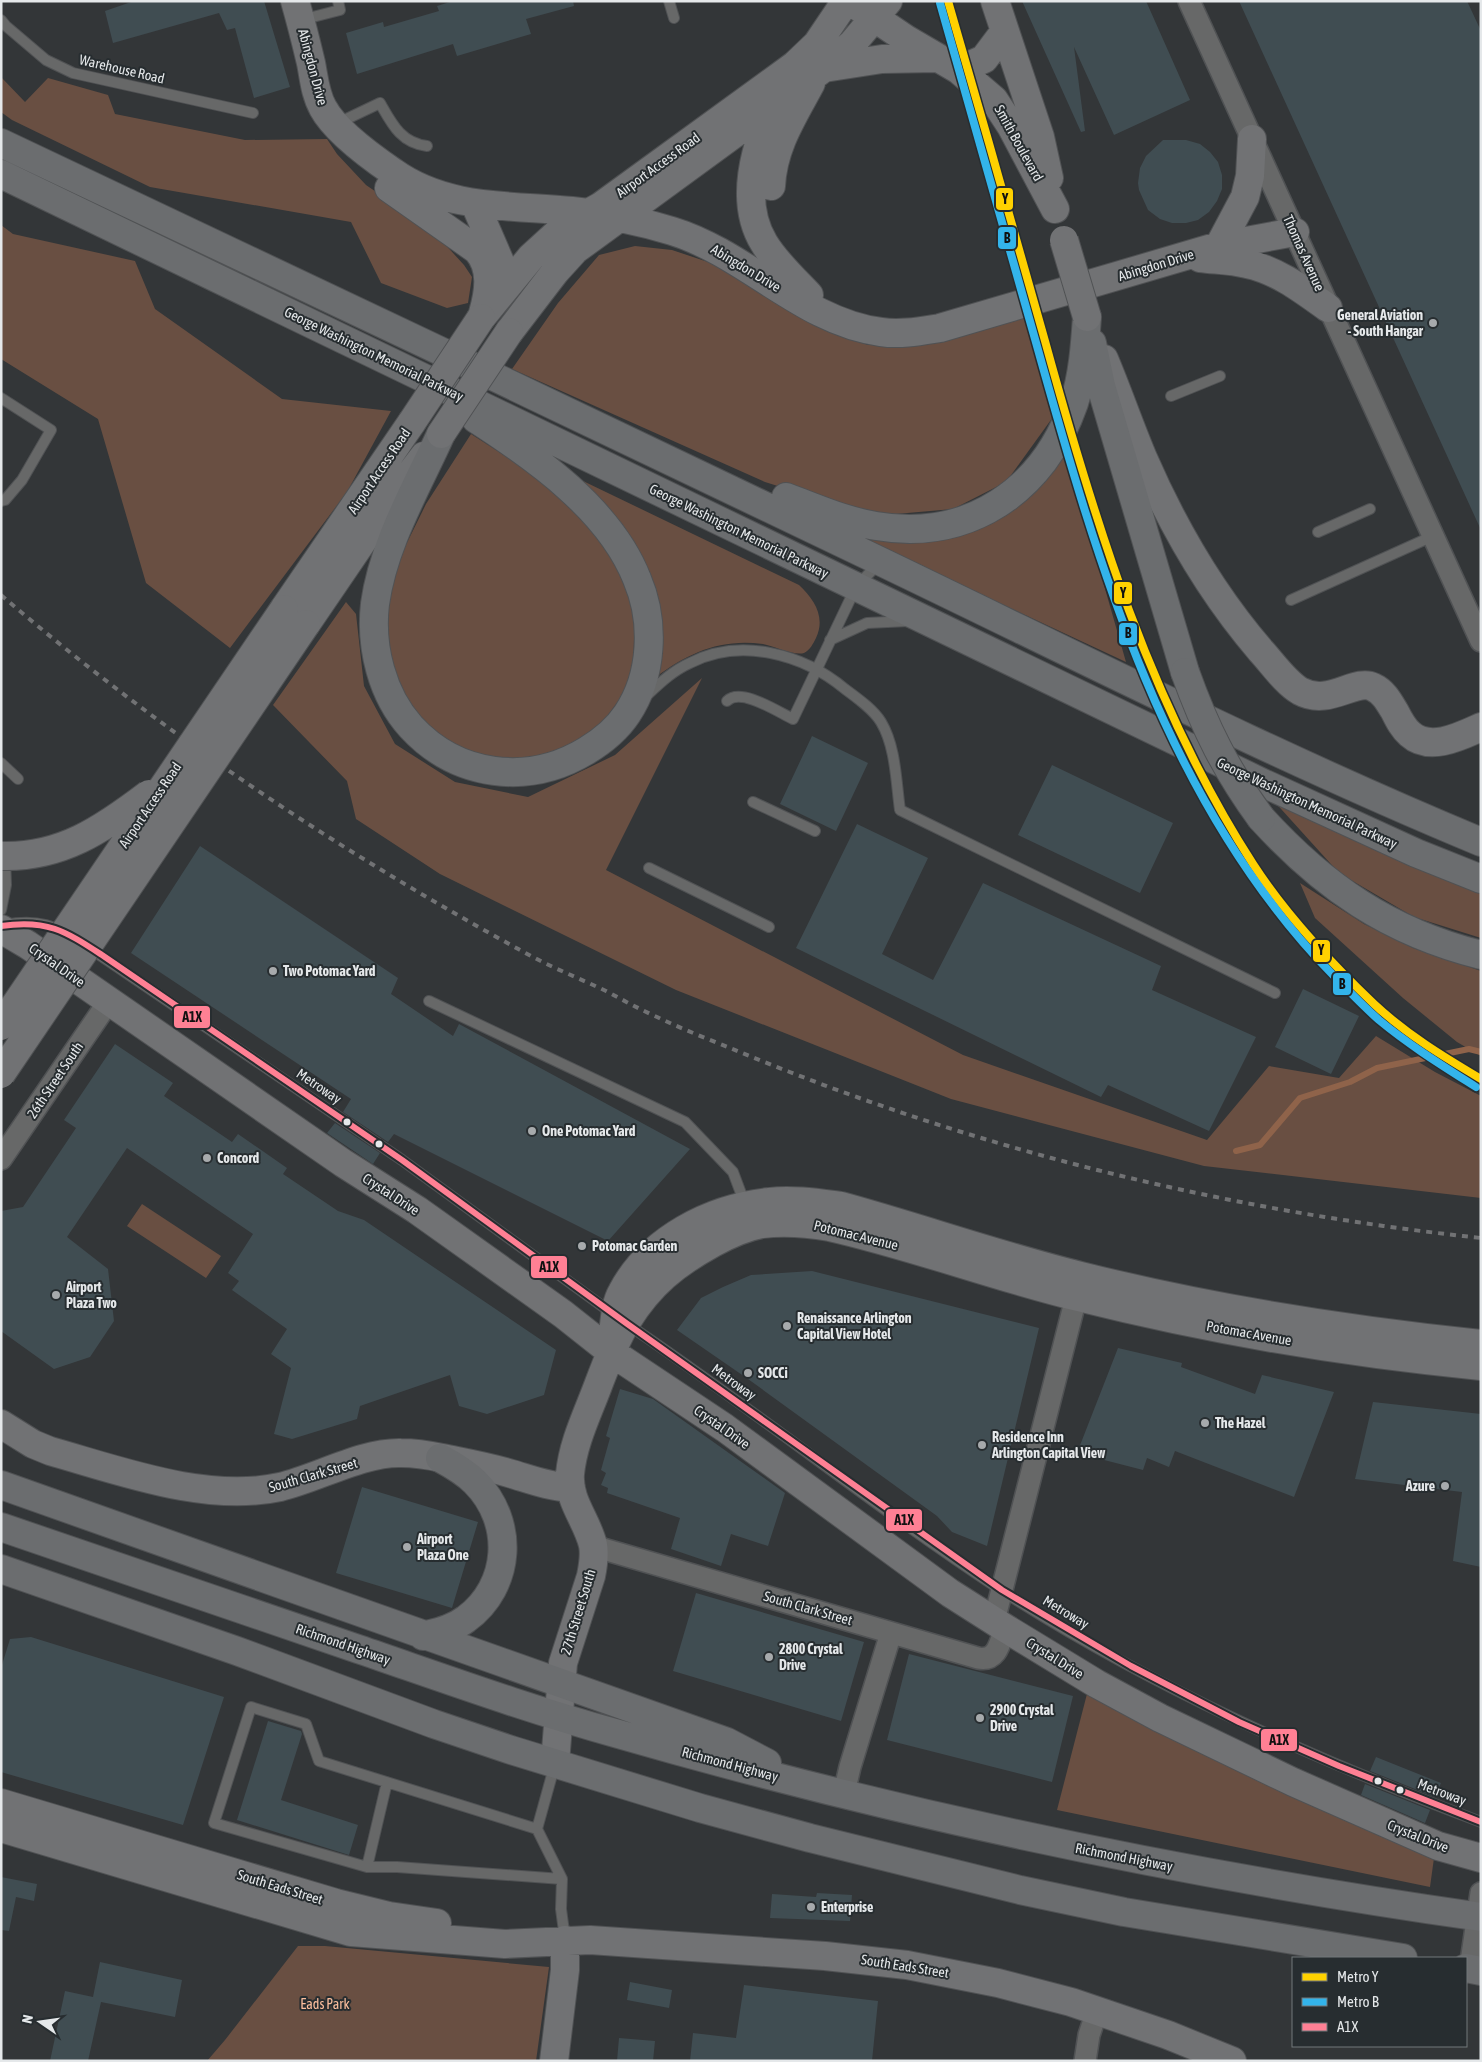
<svg xmlns="http://www.w3.org/2000/svg" width="1482" height="2062" viewBox="0 0 1482 2062" font-family="'Asap Condensed',sans-serif">
	<style>
		.green { fill: #694f42 }
		.lines { fill: none; stroke-linecap: round; stroke-linejoin: round }
		.stream { stroke: #8f634a; stroke-width: 6 }
		.building { fill: #404d52 }
		.lane-casing { stroke: #505254; stroke-width: 12 }
		.street-casing { stroke: #505254; stroke-width: 24 }
		.secondary-casing { stroke: #505254; stroke-width: 30 }
		.highway-casing { stroke: #505254; stroke-width: 30 }
		.lane { stroke: #676868; stroke-width: 10 }
		.street { stroke: #676868; stroke-width: 21 }
		.secondary { stroke: #717274; stroke-width: 28 }
		.highway { stroke: #6b6d6f; stroke-width: 28 }
		.rail { stroke: #717274; stroke-width: 4; stroke-dasharray: 6 6; stroke-linecap: butt }
		.secondary-bridge-casing { stroke: #505254; stroke-width: 30; stroke-linecap: butt }
		.highway-bridge-casing { stroke: #505254; stroke-width: 30; stroke-linecap: butt }
		.secondary-bridge { stroke: #717274; stroke-width: 28 }
		.highway-bridge { stroke: #6b6d6f; stroke-width: 28 }
		.bus-1-casing { stroke: #272d30; stroke-width: 10 }
		.bus-1 { stroke: #ff8094; stroke-width: 6 }
		.metro-1-casing { stroke: #272d30; stroke-width: 11 }
		.metro-2-casing { stroke: #272d30; stroke-width: 11 }
		.metro-1 { stroke: #ffd100; stroke-width: 8 }
		.metro-2 { stroke: #33b4eb; stroke-width: 8 }
		.poi-dot { fill: #a7aaac; stroke: #272d30; stroke-width: 2 }
		.bus-dot { fill: #e5e8ea; stroke: #272d30; stroke-width: 2 }
		.labels { text-anchor: middle; stroke-width: 4; stroke-linejoin: round; paint-order: stroke }
		.street-label { font-size: 14px; fill: #e5e8ea; stroke: #272d30 }
		.poi-label { font-size: 14px; font-weight: bold; fill: #e5e8ea; stroke: #272d30; text-anchor: start }
		.park-label { font-size: 14px; fill: #fbbe9d; stroke: #272d30 }
		.line-badge { stroke: #272d30; stroke-width: 2 }
		.pale-badge-label { font-size: 14px; text-anchor: middle; font-weight: bold; fill: #111 }
	</style>
	<rect width="100%" height="100%" fill="#333638"/>
	<path class="green" d="M 1,77 L 25,102 L 48,78 L 108,95 L 115,114 L 245,140 L 327,139 L 337,154 L 366,185 L 432,230 L 464,265 L 472,277 L 468,303 L 447,308 L 381,283 L 351,222 L 150,187 L 12,120 L 1,112 Z
		M 1,225 L 13,234 L 135,261 L 155,309 L 282,399 L 391,411 L 347,492 L 230,648 L 146,583 L 98,419 L 1,359 Z
		M 635,246 L 672,250 L 720,266 L 834,333 L 868,345 L 926,341 L 1029,316 L 1053,417 L 1006,482 L 953,509 L 873,516 L 765,482 L 512,369 L 558,303 L 599,255 Z
		M 471,434 L 546,482 L 600,538 L 635,597 L 633,681 L 597,730 L 540,761 L 477,760 L 425,727 L 395,681 L 384,627 L 396,565 L 426,504 Z
		M 1065,449 L 1126,662 L 821,520 L 924,538 Z
		M 577,480 L 583,481 L 799,585 C 814,599 826,617 816,638 C 813,644 810,650 804,653 C 794,656 774,646 763,644 C 721,638 688,653 656,677 L 658,641 Z
		M 346,602 L 356,614 L 364,686 L 395,744 L 455,782 L 528,797 L 615,755 L 702,678 L 606,870 L 963,1055 L 1207,1140 L 1269,1066 L 1339,1078 L 1376,1036 L 1435,1072 L 1481,1096 L 1481,1198 L 1204,1166 L 951,1099 L 676,990 L 440,874 L 356,819 L 347,781 L 273,705 Z
		M 1272,799 L 1481,892 L 1481,938 L 1414,917 L 1339,873 Z
		M 1300,883 L 1364,924 L 1413,948 L 1481,971 L 1481,1056 L 1457,1042 L 1403,998 L 1315,918 Z
		M 142,1204 L 221,1256 L 206,1278 L 127,1226 Z
		M 1088,1690 L 1154,1728 L 1283,1793 L 1434,1858 L 1430,1887 L 1057,1810 Z
		M 298,1946 L 325,1946 L 549,1967 L 536,2061 L 207,2061 L 225,2040 Z"/>
	<g class="lines">
		<path class="stream" d="M 1236,1151 L 1260,1145 L 1300,1098 L 1350,1082 L 1377,1068 L 1469,1049 L 1481,1052"/>
	</g>
	<path class="building" d="M 134,1 L 264,1 L 290,87 L 254,98 L 235,28 L 227,30 L 219,13 L 113,43 L 105,11 Z
		M 453,1 L 573,1 L 574,6 L 526,19 L 531,34 L 457,56 L 453,44 L 357,74 L 346,33 L 383,22 L 384,27 L 439,11 L 437,6 Z
		M 1022,1 L 1146,1 L 1190,100 L 1114,135 L 1074,47 L 1085,131 L 1081,132 Z
		M 1239,1 L 1467,1 L 1481,31 L 1481,530 Z
		M 1163,140 L 1186,140 L 1200,144 L 1210,152 L 1218,162 L 1222,175 L 1222,189 L 1217,201 L 1209,212 L 1198,220 L 1186,223 L 1172,223 L 1160,219 L 1148,210 L 1139,190 L 1138,183 L 1140,168 L 1146,156 Z
		M 812,736 L 868,763 L 836,831 L 780,804 Z
		M 1052,765 L 1173,823 L 1140,893 L 1018,835 Z
		M 857,824 L 928,858 L 882,954 L 933,980 L 983,883 L 1161,966 L 1152,990 L 1256,1037 L 1209,1131 L 1108,1085 L 1101,1097 L 796,948 Z
		M 200,846 L 398,978 L 391,994 L 453,1036 L 459,1024 L 690,1149 L 608,1241 L 394,1134 L 388,1142 L 343,1112 L 351,1099 L 131,953 Z
		M 1303,989 L 1359,1016 L 1331,1074 L 1275,1047 Z
		M 115,1044 L 173,1083 L 164,1096 L 232,1142 L 238,1134 L 287,1168 L 283,1174 L 338,1211 L 364,1220 L 556,1350 L 544,1395 L 487,1414 L 459,1406 L 450,1375 L 360,1406 L 357,1419 L 292,1439 L 274,1434 L 291,1368 L 271,1354 L 287,1329 L 232,1290 L 239,1281 L 228,1273 L 253,1234 L 127,1148 L 67,1237 L 108,1269 L 114,1321 L 90,1357 L 54,1369 L 1,1331 L 1,1211 L 23,1207 L 76,1128 L 64,1120 Z
		M 335,1123 L 380,1153 L 373,1164 L 327,1133 Z
		M 812,1271 L 1039,1328 L 987,1546 L 952,1532 L 937,1516 L 748,1379 L 677,1330 L 701,1298 L 723,1287 L 751,1275 Z
		M 1118,1348 L 1182,1363 L 1181,1367 L 1255,1394 L 1262,1375 L 1334,1392 L 1294,1497 L 1175,1451 L 1169,1467 L 1147,1458 L 1143,1470 L 1077,1453 Z
		M 620,1389 L 653,1399 L 785,1493 L 768,1546 L 731,1534 L 721,1566 L 671,1549 L 680,1518 L 607,1493 L 608,1488 L 601,1485 L 606,1473 L 601,1470 L 610,1438 L 606,1436 Z
		M 1373,1402 L 1481,1414 L 1481,1567 L 1453,1561 L 1462,1492 L 1355,1479 Z
		M 362,1487 L 478,1522 L 452,1608 L 336,1573 Z
		M 696,1593 L 864,1642 L 841,1721 L 673,1671 Z
		M 31,1637 L 224,1697 L 183,1825 L 1,1772 L 1,1668 L 10,1639 Z
		M 909,1654 L 1073,1696 L 1052,1782 L 887,1740 Z
		M 268,1721 L 301,1731 L 302,1734 L 281,1800 L 358,1825 L 349,1855 L 237,1820 Z
		M 1376,1757 L 1441,1783 L 1435,1797 L 1370,1771 Z
		M 1365,1784 L 1430,1810 L 1425,1823 L 1361,1795 Z
		M 1,1877 L 37,1884 L 34,1901 L 16,1897 L 9,1931 L 1,1930 Z
		M 817,1893 L 852,1895 L 850,1921 L 770,1918 L 772,1894 L 816,1897 Z
		M 100,1962 L 182,1980 L 175,2017 L 101,2002 L 88,2061 L 50,2061 L 65,1991 L 93,1997 Z
		M 630,1982 L 672,1990 L 669,2008 L 627,2000 Z
		M 744,1985 L 878,2001 L 872,2061 L 690,2061 L 693,2033 L 736,2038 Z
		M 619,2038 L 655,2041 L 653,2061 L 617,2061 Z"/>
	<g class="lines">
		<g class="lane-casing">
			<path id="lane" d="M 669,1 L 674,18
				M 1,20 L 6,26 L 46,60 L 73,73 L 253,113
				M 301,20 L 340,10 L 338,1
				M 336,124 L 380,103 C 392,124 401,143 427,146
				M 1171,396 L 1220,376
				M 1,398 L 51,430 L 22,480 L 5,500 L 1,501
				M 1318,532 L 1370,509
				M 1291,600 L 1433,536
				M 830,640 L 867,623 L 908,621
				M 645,697 C 659,684 672,671 690,663 C 741,637 803,654 845,689 C 857,698 873,709 881,722 C 896,747 896,782 900,810 L 1275,993
				M 727,701 C 741,687 778,712 793,719 L 856,587 L 880,562
				M 1,763 L 18,779
				M 753,802 L 815,831
				M 649,868 L 769,927
				M 1,910 L 6,885 L 5,857
				M 5,925 C 25,921 44,921 63,932
				M 88,947 L 402,1160 L 613,1314
				M 429,1001 L 685,1122 L 733,1172 L 745,1204
				M 627,1324 C 754,1409 873,1506 1001,1590 C 1151,1687 1314,1759 1481,1822
				M 555,1764 L 537,1829 L 562,1879 L 561,1909 L 565,1939
				M 537,1829 L 319,1761 L 306,1724 L 251,1707 L 214,1823 L 367,1867 L 397,1867 L 562,1879
				M 367,1867 L 387,1782"/>
		</g>
		<g class="street-casing">
			<path id="street" d="M 1189,1 L 1481,641
				M 1,1159 L 109,1001
				M 593,1546 L 978,1658 C 997,1662 1000,1643 1005,1628
				M 994,1621 L 1080,1282
				M 844,1793 L 850,1767 L 891,1633
				M 1470,1969 L 1481,1893
				M 1085,2061 L 1089,2035 L 1097,2011"/>
		</g>
		<g class="secondary-casing">
			<path id="secondary" d="M 295,1 C 301,22 306,42 311,63 C 314,78 315,94 323,108 C 336,132 371,157 393,172 C 446,210 509,205 572,211 C 605,214 640,221 672,231 C 747,254 803,322 881,332 C 901,335 921,331 940,328 L 1219,246 L 1295,232
				M 995,1 L 1040,137 L 1049,178
				M 860,8 L 906,39 L 959,70 L 994,100 L 1011,126 L 1055,209
				M 824,68 L 882,59 L 937,58
				M 959,70 L 984,59 L 1005,31
				M 773,107 C 755,147 739,202 764,243 C 776,263 794,279 809,295
				M 771,186 C 773,146 793,117 811,83
				M 389,188 L 477,250 C 493,268 489,292 483,313
				M 475,204 L 503,269
				M 1219,246 L 1245,197 L 1250,176 L 1252,139
				M 1200,258 C 1216,260 1232,260 1247,264 C 1277,270 1303,290 1328,308
				M 481,318 L 531,257 L 565,226 L 601,206 L 795,65 L 817,44 L 846,1
				M 509,332 L 555,272 L 575,250 L 824,68 L 852,44 L 888,1
				M 1104,359 C 1118,392 1129,425 1143,458 C 1173,527 1212,594 1261,651 C 1273,664 1285,682 1300,691 C 1329,707 1355,678 1373,687 C 1384,692 1389,702 1395,712 C 1399,720 1403,728 1410,734 C 1430,752 1461,736 1481,727
				M 284,609 L 412,422
				M 306,624 L 394,495 L 424,456
				M 1,929 L 28,945 L 343,1163 L 417,1210 L 563,1314 L 611,1352 L 725,1428 L 950,1593 L 1005,1628 L 1097,1684 L 1160,1718 L 1293,1782 L 1438,1846 L 1481,1858
				M 613,1333 C 615,1320 615,1304 622,1292 C 650,1239 711,1208 769,1202 C 792,1199 818,1203 841,1206 C 921,1228 1000,1256 1081,1276 C 1212,1309 1347,1330 1481,1344
				M 1,1424 L 33,1444 L 50,1451 C 121,1471 206,1503 280,1487 C 318,1478 362,1452 401,1453 C 415,1453 428,1455 442,1458 C 466,1463 489,1467 512,1474 C 532,1480 551,1487 571,1488
				M 555,1763 L 563,1663 L 591,1576 C 593,1566 595,1555 593,1545 C 587,1520 568,1501 570,1474 C 573,1442 588,1413 599,1383 C 607,1362 615,1341 627,1321 C 650,1284 675,1264 713,1243 C 728,1235 745,1227 762,1224 C 785,1221 807,1223 830,1227 C 914,1246 995,1277 1078,1297 C 1210,1330 1345,1353 1481,1366
				M 1,1803 L 336,1903 L 389,1916 L 437,1923
				M 1,1828 L 351,1932 L 505,1944 L 590,1940 L 825,1956 L 907,1965 L 998,1983 L 1071,2002 L 1168,2035 L 1232,2061
				M 554,2061 L 565,1970 L 565,1940"/>
		</g>
		<g class="highway-casing">
			<path id="highway" d="M 1,143 C 289,279 576,415 863,553 C 1068,651 1271,755 1481,842
				M 1,174 L 1263,783 L 1416,853 L 1481,879
				M 1092,343 L 1101,386 L 1185,672
				M 441,434 C 416,489 383,545 375,604 C 370,647 382,695 411,727 C 457,777 528,786 586,751 C 601,742 617,729 627,714 C 653,675 655,621 637,579 C 610,510 536,458 476,419
				M 786,497 C 816,508 844,521 876,526 C 969,542 1044,490 1074,403 C 1083,375 1085,346 1087,317
				M 1261,818 C 1324,887 1389,932 1481,955
				M 1,1485 L 727,1742 L 767,1763
				M 1,1527 C 120,1567 239,1608 358,1649 C 443,1678 528,1709 615,1733 C 899,1815 1188,1875 1481,1917
				M 1,1569 L 237,1651 L 434,1724 L 511,1750 L 700,1808 L 810,1838 L 1020,1890 L 1124,1912 L 1403,1958
				M 423,1636 C 438,1632 453,1629 466,1619 C 511,1586 515,1522 475,1482 C 465,1472 453,1465 440,1458
				M 1466,1968 L 1481,1971"/>
		</g>
		<use href="#lane" class="lane"/>
		<use href="#street" class="street"/>
		<use href="#secondary" class="secondary"/>
		<use href="#highway" class="highway"/>
		<path class="rail" d="M 1,595 C 164,735 343,854 531,956 C 555,969 581,979 606,991 C 623,1000 639,1009 657,1017 C 684,1030 713,1041 740,1052 C 976,1150 1227,1211 1481,1238"/>
		<g class="secondary-bridge-casing">
			<path id="secondary-bridge" d="M 1064,240 L 1087,317
				M 412,422 L 481,318
				M 441,434 L 509,332
				M 1,856 C 61,858 103,829 149,794
				M 1,1026 L 284,609
				M 1,1074 L 306,624"/>
		</g>
		<g class="highway-bridge-casing">
			<path id="highway-bridge" d="M 1185,672 C 1205,728 1226,770 1261,818"/>
		</g>
		<use href="#secondary-bridge" class="secondary-bridge"/>
		<use href="#highway-bridge" class="highway-bridge"/>
		<g class="bus-1-casing">
			<path id="bus-1" d="M 1,926 C 47,919 65,931 102,955 L 402,1160 L 626,1323 L 1002,1590 L 1131,1666 L 1239,1722 L 1339,1766 L 1481,1822"/>
		</g>
		<use href="#bus-1" class="bus-1"/>
		<g class="metro-1-casing">
			<path id="metro-1" d="M 948,1 C 981,114 1013,228 1045,341 C 1095,523 1150,704 1253,864 C 1286,915 1330,962 1374,1004 C 1406,1034 1444,1057 1481,1079"/>
		</g>
		<g class="metro-2-casing">
			<path id="metro-2" d="M 940,3 C 972,115 1004,227 1035,339 C 1098,565 1166,805 1334,976 C 1349,991 1363,1006 1379,1020 C 1409,1045 1443,1066 1476,1087"/>
		</g>
		<use href="#metro-1" class="metro-1"/>
		<use href="#metro-2" class="metro-2"/>
	</g>
	<g class="poi-dot">
		<circle cx="1433" cy="323" r="5"/>
		<circle cx="273" cy="971" r="5"/>
		<circle cx="532" cy="1131" r="5"/>
		<circle cx="207" cy="1158" r="5"/>
		<circle cx="582" cy="1246" r="5"/>
		<circle cx="56" cy="1295" r="5"/>
		<circle cx="787" cy="1326" r="5"/>
		<circle cx="748" cy="1373" r="5"/>
		<circle cx="1205" cy="1423" r="5"/>
		<circle cx="982" cy="1445" r="5"/>
		<circle cx="1445" cy="1486" r="5"/>
		<circle cx="407" cy="1547" r="5"/>
		<circle cx="769" cy="1657" r="5"/>
		<circle cx="980" cy="1718" r="5"/>
		<circle cx="811" cy="1907" r="5"/>
	</g>
	<g class="bus-dot">
		<circle cx="347" cy="1122" r="4.5"/>
		<circle cx="379" cy="1144" r="4.5"/>
		<circle cx="1378" cy="1781" r="4.5"/>
		<circle cx="1400" cy="1790" r="4.5"/>
	</g>
	<g class="labels">
		<g class="street-label">
			<text transform="translate(313 67) rotate(75)" y="5">Abingdon Drive</text>
			<text transform="translate(122 69) rotate(13)" y="5">Warehouse Road</text>
			<text transform="translate(1019 143) rotate(61)" y="5">Smith Boulevard</text>
			<text transform="translate(658 165) rotate(-36)" y="5">Airport Access Road</text>
			<text transform="translate(1304 253) rotate(66)" y="5">Thomas Avenue</text>
			<text transform="translate(1156 265) rotate(-17)" y="5">Abingdon Drive</text>
			<text transform="translate(746 268) rotate(31)" y="5">Abingdon Drive</text>
			<text transform="translate(374 354) rotate(26)" y="5">George Washington Memorial Parkway</text>
			<text transform="translate(379 471) rotate(-56)" y="5">Airport Access Road</text>
			<text transform="translate(739 531) rotate(26)" y="5">George Washington Memorial Parkway</text>
			<text transform="translate(1307 803) rotate(25)" y="5">George Washington Memorial Parkway</text>
			<text transform="translate(150 805) rotate(-56)" y="5">Airport Access Road</text>
			<text transform="translate(57 965) rotate(35)" y="5">Crystal Drive</text>
			<text transform="translate(55 1080) rotate(-56)" y="5">26th Street South</text>
			<text transform="translate(319 1086) rotate(34)" y="5">Metroway</text>
			<text transform="translate(391 1194) rotate(33)" y="5">Crystal Drive</text>
			<text transform="translate(856 1235) rotate(14)" y="5">Potomac Avenue</text>
			<text transform="translate(1249 1333) rotate(10)" y="5">Potomac Avenue</text>
			<text transform="translate(734 1382) rotate(36)" y="5">Metroway</text>
			<text transform="translate(722 1427) rotate(35)" y="5">Crystal Drive</text>
			<text transform="translate(313 1475) rotate(-16)" y="5">South Clark Street</text>
			<text transform="translate(808 1608) rotate(16)" y="5">South Clark Street</text>
			<text transform="translate(578 1612) rotate(-73)" y="5">27th Street South</text>
			<text transform="translate(1066 1612) rotate(31)" y="5">Metroway</text>
			<text transform="translate(343 1644) rotate(19)" y="5">Richmond Highway</text>
			<text transform="translate(1055 1658) rotate(32)" y="5">Crystal Drive</text>
			<text transform="translate(730 1764) rotate(15)" y="5">Richmond Highway</text>
			<text transform="translate(1442 1792) rotate(21)" y="5">Metroway</text>
			<text transform="translate(1418 1836) rotate(22)" y="5">Crystal Drive</text>
			<text transform="translate(1124 1857) rotate(11)" y="5">Richmond Highway</text>
			<text transform="translate(280 1887) rotate(17)" y="5">South Eads Street</text>
			<text transform="translate(905 1966) rotate(9)" y="5">South Eads Street</text>
		</g>
		<g class="poi-label">
			<text x="1423" y="320" text-anchor="end">General Aviation<tspan x="1423" dy="16">- South Hangar</tspan></text>
			<text x="283" y="976">Two Potomac Yard</text>
			<text x="542" y="1136">One Potomac Yard</text>
			<text x="217" y="1163">Concord</text>
			<text x="592" y="1251">Potomac Garden</text>
			<text x="66" y="1292">Airport<tspan x="66" dy="16">Plaza Two</tspan></text>
			<text x="797" y="1323">Renaissance Arlington<tspan x="797" dy="16">Capital View Hotel</tspan></text>
			<text x="758" y="1378">SOCCi</text>
			<text x="1215" y="1428">The Hazel</text>
			<text x="992" y="1442">Residence Inn<tspan x="992" dy="16">Arlington Capital View</tspan></text>
			<text x="1435" y="1491" text-anchor="end">Azure</text>
			<text x="417" y="1544">Airport<tspan x="417" dy="16">Plaza One</tspan></text>
			<text x="779" y="1654">2800 Crystal<tspan x="779" dy="16">Drive</tspan></text>
			<text x="990" y="1715">2900 Crystal<tspan x="990" dy="16">Drive</tspan></text>
			<text x="821" y="1912">Enterprise</text>
		</g>
		<g class="park-label">
			<text x="325" y="2009">Eads Park</text>
		</g>
	</g>
	<g class="line-badge">
		<rect x="995" y="187" width="19" height="24" rx="5" fill="#ffd100"/>
		<rect x="997" y="226" width="20" height="24" rx="5" fill="#33b4eb"/>
		<rect x="1113" y="581" width="20" height="24" rx="5" fill="#ffd100"/>
		<rect x="1118" y="622" width="20" height="24" rx="5" fill="#33b4eb"/>
		<rect x="1312" y="939" width="19" height="24" rx="5" fill="#ffd100"/>
		<rect x="1332" y="972" width="20" height="24" rx="5" fill="#33b4eb"/>
		<rect x="173" y="1005" width="38" height="24" rx="5" fill="#ff8094"/>
		<rect x="530" y="1255" width="38" height="24" rx="5" fill="#ff8094"/>
		<rect x="885" y="1508" width="38" height="24" rx="5" fill="#ff8094"/>
		<rect x="1260" y="1728" width="38" height="24" rx="5" fill="#ff8094"/>
	</g>
	<g class="pale-badge-label">
		<text x="1005" y="204">Y</text>
		<text x="1007" y="243">B</text>
		<text x="1123" y="598">Y</text>
		<text x="1128" y="638">B</text>
		<text x="1321" y="955">Y</text>
		<text x="1342" y="989">B</text>
		<text x="192" y="1022">A1X</text>
		<text x="549" y="1272">A1X</text>
		<text x="904" y="1525">A1X</text>
		<text x="1279" y="1745">A1X</text>
	</g>
	<rect width="1482" height="2062" fill="none" stroke="#e5e8ea" stroke-width="5"/>
	<rect x="1292" y="1957" width="175" height="90" fill="#272d30" stroke="#73787a"/>
	<rect x="1302" y="1973" width="25" height="8" fill="#ffd100" stroke="#73787a"/>
	<text x="1337" y="1982" font-size="15" fill="#e5e8ea">Metro Y</text>
	<rect x="1302" y="1998" width="25" height="8" fill="#33b4eb" stroke="#73787a"/>
	<text x="1337" y="2007" font-size="15" fill="#e5e8ea">Metro B</text>
	<rect x="1302" y="2023" width="25" height="8" fill="#ff8094" stroke="#73787a"/>
	<text x="1337" y="2032" font-size="15" fill="#e5e8ea">A1X</text>
	<g transform="translate(40 2022) rotate(283)" stroke="#272d30" stroke-width="4" paint-order="stroke">
	<path d="M0-4L9 19L0 12L-9 19Z" fill="#e5e8ea"/>
	<text y="-8" font-size="14" font-weight="bold" text-anchor="middle" fill="#e5e8ea">N</text>
	</g>
</svg>
